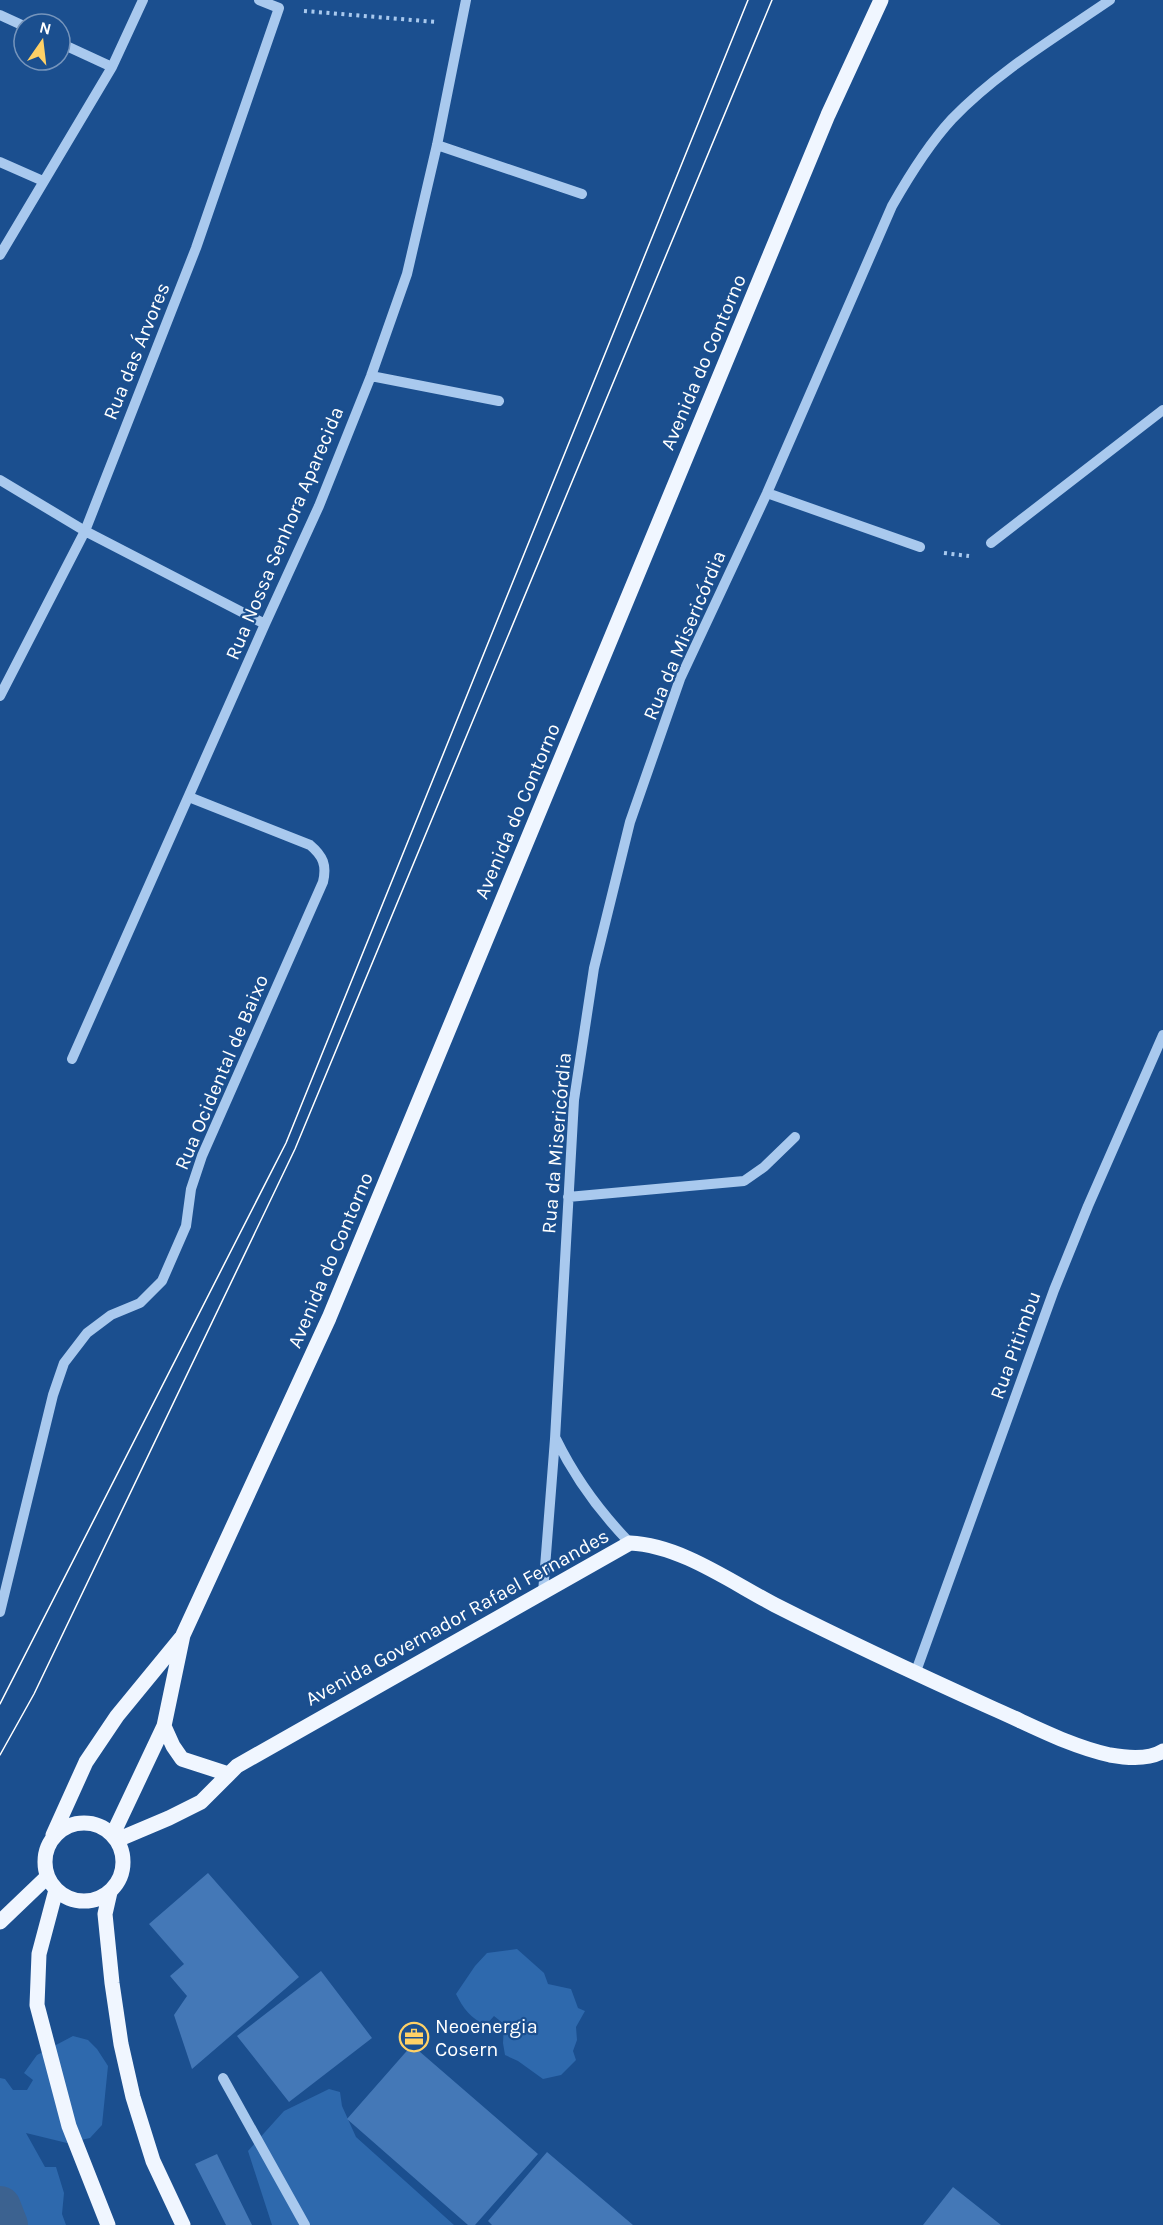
<svg xmlns="http://www.w3.org/2000/svg" width="1163" height="2225" viewBox="0 0 1163 2225" font-family="Karla,sans-serif">
	<style>
		.green { fill: #2e69ad }
		.lines { fill: none; stroke-linecap: round; stroke-linejoin: round }
		.canal { stroke: #3c6290; stroke-width: 42 }
		.building { fill: #4478b7 }
		.path { stroke: #a9c9ee; stroke-width: 4; stroke-dasharray: 3 4.5; stroke-linecap: butt }
		.minor { stroke: #a9c9ee; stroke-width: 10 }
		.major { stroke: #f0f6ff; stroke-width: 15 }
		.tram { stroke: #fff; stroke-width: 1.5 }
		.labels { text-anchor: middle; stroke-width: 4.5; stroke-linejoin: round; paint-order: stroke }
		.street-label { font-size: 20px; fill: #fff; stroke: #1b4f8f }
		.poi-label { font-size: 20px; fill: #fff; stroke: #1b4f8f; text-anchor: start }
	</style>
	<rect width="100%" height="100%" fill="#1b4f8f"/>
	<path class="green" d="M 517,1949 L 544,1973 L 548,1984 L 571,1989 L 578,2008 L 585,2011 L 576,2027 L 577,2040 L 573,2051 L 576,2060 L 561,2075 L 543,2079 L 518,2061 L 505,2055 L 503,2043 L 504,2024 L 494,2016 L 486,2025 C 471,2019 463,2008 456,1994 L 475,1966 L 487,1953 Z
		M 73,2036 L 88,2040 L 97,2049 L 108,2066 L 102,2125 L 90,2138 L 67,2143 L 26,2133 L 45,2167 L 56,2167 L 64,2193 L 62,2214 L 66,2225 L 0,2225 L 0,2078 L 5,2079 L 13,2090 L 27,2090 L 33,2080 L 24,2073 L 37,2055 Z
		M 329,2089 L 340,2092 L 342,2106 L 356,2137 L 454,2225 L 272,2225 L 248,2151 L 284,2111 Z"/>
	<g class="lines">
		<path class="canal" d="M 0,2207 L 7,2225"/>
	</g>
	<path class="building" d="M 208,1873 L 299,1977 L 192,2069 L 174,2015 L 187,1996 L 170,1976 L 184,1964 L 149,1924 Z
		M 321,1971 L 372,2038 L 289,2102 L 237,2036 Z
		M 412,2045 L 538,2154 L 475,2225 L 468,2225 L 347,2119 Z
		M 547,2152 L 633,2225 L 492,2225 L 488,2221 Z
		M 217,2154 L 252,2225 L 226,2225 L 195,2164 Z
		M 953,2187 L 1001,2225 L 923,2225 Z"/>
	<g class="lines">
		<path class="path" d="M 304,11 L 437,22
			M 944,553 L 969,556"/>
		<path class="minor" d="M 0,15 L 24,26
			M 60,43 L 112,67
			M 437,145 L 582,194
			M 0,162 L 43,181
			M 0,255 L 112,67 L 143,0
			M 371,376 L 499,401
			M 0,480 L 85,531 L 265,624
			M 767,493 L 920,547
			M 991,543 L 1163,410
			M 0,696 L 85,531 L 196,248 L 279,8 L 259,0
			M 72,1059 L 265,624 L 319,506 L 371,376 L 407,274 L 437,145 L 466,0
			M 568,1197 L 744,1181 L 764,1167 L 795,1137
			M 556,1439 C 575,1478 599,1511 630,1543
			M 543,1593 L 555,1439 L 574,1100 L 594,968 L 630,822 L 680,679 L 767,493 L 892,206 C 909,176 928,145 952,119 C 997,72 1056,37 1110,0
			M 0,1612 L 53,1395 L 64,1363 L 87,1333 L 111,1315 L 140,1303 L 162,1281 L 186,1226 L 191,1189 L 202,1156 L 323,882 C 327,865 323,856 310,845 L 189,797
			M 915,1674 L 1054,1290 L 1088,1206 L 1163,1035
			M 223,2078 L 305,2225"/>
		<path class="major" d="M 164,1726 L 173,1746 L 182,1759 L 228,1774
			M45 1862a39 39 0 1 1 78 0a39 39 0 1 1-78 0Z
			M 113,1834 L 164,1726 L 183,1635 L 329,1318 L 828,115 L 881,0
			M 53,1835 L 86,1762 L 117,1716 L 181,1638
			M 117,1840 L 169,1818 L 201,1802 L 237,1766 L 630,1543 C 680,1545 731,1582 775,1605 C 846,1641 919,1675 992,1708 C 1031,1725 1069,1746 1110,1755 C 1127,1758 1149,1760 1163,1751
			M 56,1890 L 39,1954 L 37,2005 L 69,2126 L 108,2225
			M 110,1892 L 105,1914 L 112,1983 L 121,2044 L 133,2097 L 153,2161 L 183,2225
			M 0,1922 L 47,1877"/>
		<path class="tram" d="M 0,1704 L 286,1143 L 748,0
			M 0,1755 L 34,1694 L 295,1149 L 772,0"/>
	</g>
	<defs>
		<g id="office-ring" transform="scale(1.5)"><circle r="9.5" fill="#1b4f8f" stroke="#ffd166" stroke-width="1.5"/><path d="M-6-3h4V-5.5h4V-3h4V5H-6ZM-1-4.5V-3h2v-1.5ZM-6 0V1H6V0Z" fill="#ffd166"/></g>
	</defs>
	<g fill-rule="evenodd">
		<use href="#office-ring" x="414" y="2037"/>
	</g>
	<g class="labels">
		<g class="street-label">
			<text transform="translate(136 351) rotate(-68)" y="7">Rua das Árvores</text>
			<text transform="translate(703 362) rotate(-67)" y="7">Avenida do Contorno</text>
			<text transform="translate(284 533) rotate(-67)" y="7">Rua Nossa Senhora Aparecida</text>
			<text transform="translate(684 635) rotate(-67)" y="7">Rua da Misericórdia</text>
			<text transform="translate(517 811) rotate(-67)" y="7">Avenida do Contorno</text>
			<text transform="translate(221 1072) rotate(-67)" y="7">Rua Ocidental de Baixo</text>
			<text transform="translate(556 1143) rotate(-85)" y="7">Rua da Misericórdia</text>
			<text transform="translate(330 1260) rotate(-67)" y="7">Avenida do Contorno</text>
			<text transform="translate(1015 1345) rotate(-70)" y="7">Rua Pitimbu</text>
			<text transform="translate(457 1617) rotate(-29)" y="7">Avenida Governador Rafael Fernandes</text>
		</g>
		<g class="poi-label">
			<text x="435" y="2033">Neoenergia<tspan x="435" dy="23">Cosern</tspan></text>
		</g>
	</g>
	<g transform="translate(42 42) rotate(14)"><circle r="28" fill="#1b4f8f" stroke="#7695bc" stroke-width="1.5"/>
	<path d="M0-4.5L10 22L0 15L-10 22Z" fill="#ffd166"/>
	<text y="-9" font-size="16" font-weight="bold" text-anchor="middle" fill="#ffffff">N</text>
	</g>
</svg>
